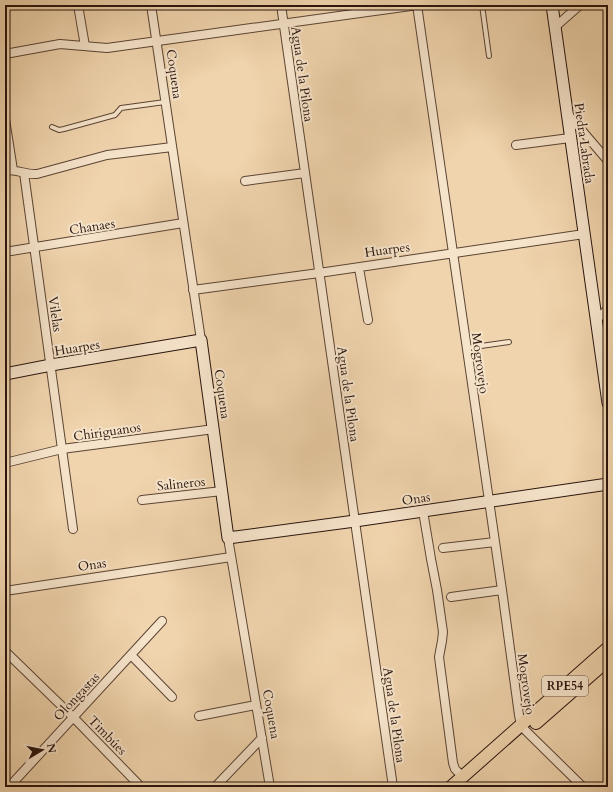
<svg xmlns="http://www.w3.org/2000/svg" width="613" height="792" viewBox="0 0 613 792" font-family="Cardo,serif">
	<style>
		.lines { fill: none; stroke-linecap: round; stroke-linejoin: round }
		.service-casing { stroke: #5b4435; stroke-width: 6 }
		.minor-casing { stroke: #5b4435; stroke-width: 10 }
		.secondary-casing { stroke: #29140d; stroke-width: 13 }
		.primary-casing { stroke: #29140d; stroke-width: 14 }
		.service { stroke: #f5e3ca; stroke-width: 4 }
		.minor { stroke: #f5e3ca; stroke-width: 8 }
		.secondary { stroke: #f5e3ca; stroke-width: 11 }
		.primary { stroke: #f0d4ad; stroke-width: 12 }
		.labels { text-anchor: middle; stroke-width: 4; stroke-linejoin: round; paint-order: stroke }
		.shield { fill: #f5e3ca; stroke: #665246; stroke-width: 1 }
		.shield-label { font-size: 12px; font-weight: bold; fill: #29140d }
		.street-label { font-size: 13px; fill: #29140d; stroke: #f5e3ca }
	</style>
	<rect width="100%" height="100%" fill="#f0d4ad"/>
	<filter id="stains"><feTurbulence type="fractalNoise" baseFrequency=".005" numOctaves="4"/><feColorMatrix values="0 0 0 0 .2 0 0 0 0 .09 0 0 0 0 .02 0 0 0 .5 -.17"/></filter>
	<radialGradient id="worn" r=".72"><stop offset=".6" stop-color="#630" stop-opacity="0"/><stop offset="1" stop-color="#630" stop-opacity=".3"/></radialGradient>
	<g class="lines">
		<g class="service-casing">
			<path id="service" d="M 482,5 L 489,56
				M 52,127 L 59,130 L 64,129 L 115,115 L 121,108 L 165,102
				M 467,348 L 509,342"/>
		</g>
		<g class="minor-casing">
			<path id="minor" d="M 78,5 L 85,46
				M 151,5 L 201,340
				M 281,5 L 393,787
				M 417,5 L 502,590 L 519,715 L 521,725 L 526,731 L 583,787
				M 555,27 L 580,5
				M 5,54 L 60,44 L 107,48 L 418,5
				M 567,113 L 608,161
				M 5,119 L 13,170
				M 516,145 L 570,138
				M 5,170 C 16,169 26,175 37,174 L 107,155 L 172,147
				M 24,173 L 73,529
				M 245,181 L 305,173
				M 5,252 L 183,223
				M 359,268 L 368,320
				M 193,290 L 319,273 L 584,234
				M 596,320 L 608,309
				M 5,463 L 62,449 L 214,429
				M 142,500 L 222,491
				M 423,511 L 431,559 L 437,590 L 443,632 L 442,641 L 439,657 L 453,763 L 455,769 L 463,777
				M 228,538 L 270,787
				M 443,548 L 495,542
				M 5,591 L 231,557
				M 451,597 L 502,590
				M 5,651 L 73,717 L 141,787
				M 131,655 L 172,697
				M 199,716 L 256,705
				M 9,787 L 162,621
				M 215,787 L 262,738"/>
		</g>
		<g class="secondary-casing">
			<path id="secondary" d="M 552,5 L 608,403
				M 5,374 L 51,365 L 201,340 L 228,538 L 355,521 L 608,484"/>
		</g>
		<g class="primary-casing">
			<path id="primary" d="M 536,723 L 608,660
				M 451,787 L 608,648"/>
		</g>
		<use href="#service" class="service"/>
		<use href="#minor" class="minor"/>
		<use href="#secondary" class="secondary"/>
		<use href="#primary" class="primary"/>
	</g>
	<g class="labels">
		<rect class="shield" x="542" y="676" width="46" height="20" rx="3"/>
		<g class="shield-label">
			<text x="565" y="690">RPE54</text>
		</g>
		<g class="street-label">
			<text transform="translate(175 74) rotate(82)" y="5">Coquena</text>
			<text transform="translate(303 74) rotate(82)" y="5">Agua de la Pilona</text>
			<text transform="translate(585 143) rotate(82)" y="5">Piedra Labrada</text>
			<text transform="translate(92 226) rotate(-9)" y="5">Chanaes</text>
			<text transform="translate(387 249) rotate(-8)" y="5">Huarpes</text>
			<text transform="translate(56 314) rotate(82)" y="5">Vilelas</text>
			<text transform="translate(77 347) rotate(-9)" y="5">Huarpes</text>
			<text transform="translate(481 363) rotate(82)" y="5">Mogrovejo</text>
			<text transform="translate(223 394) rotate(82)" y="5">Coquena</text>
			<text transform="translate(349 394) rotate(82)" y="5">Agua de la Pilona</text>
			<text transform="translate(107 431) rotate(-8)" y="5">Chiriguanos</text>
			<text transform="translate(181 483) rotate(-6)" y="5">Salineros</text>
			<text transform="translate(416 498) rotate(-8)" y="5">Onas</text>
			<text transform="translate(92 564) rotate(-8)" y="5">Onas</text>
			<text transform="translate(527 684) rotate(82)" y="5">Mogrovejo</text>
			<text transform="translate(76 696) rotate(-47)" y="5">Olongastas</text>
			<text transform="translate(272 714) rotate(80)" y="5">Coquena</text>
			<text transform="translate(395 715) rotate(82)" y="5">Agua de la Pilona</text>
			<text transform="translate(108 735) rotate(46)" y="5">Timbúes</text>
		</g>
	</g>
	<rect width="613" height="792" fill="none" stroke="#f0d4ad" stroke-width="20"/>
	<rect x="6" y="6" width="601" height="780" fill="none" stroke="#29140d" stroke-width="2"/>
	<rect x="10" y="10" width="593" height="772" fill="none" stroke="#29140d"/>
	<g transform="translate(42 750) rotate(80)" stroke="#f5e3ca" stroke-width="3" paint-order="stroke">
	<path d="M0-3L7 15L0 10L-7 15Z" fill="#29140d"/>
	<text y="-6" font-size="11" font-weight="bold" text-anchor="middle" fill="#29140d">N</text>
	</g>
	<rect width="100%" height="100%" filter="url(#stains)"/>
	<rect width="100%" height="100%" fill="url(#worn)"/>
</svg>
